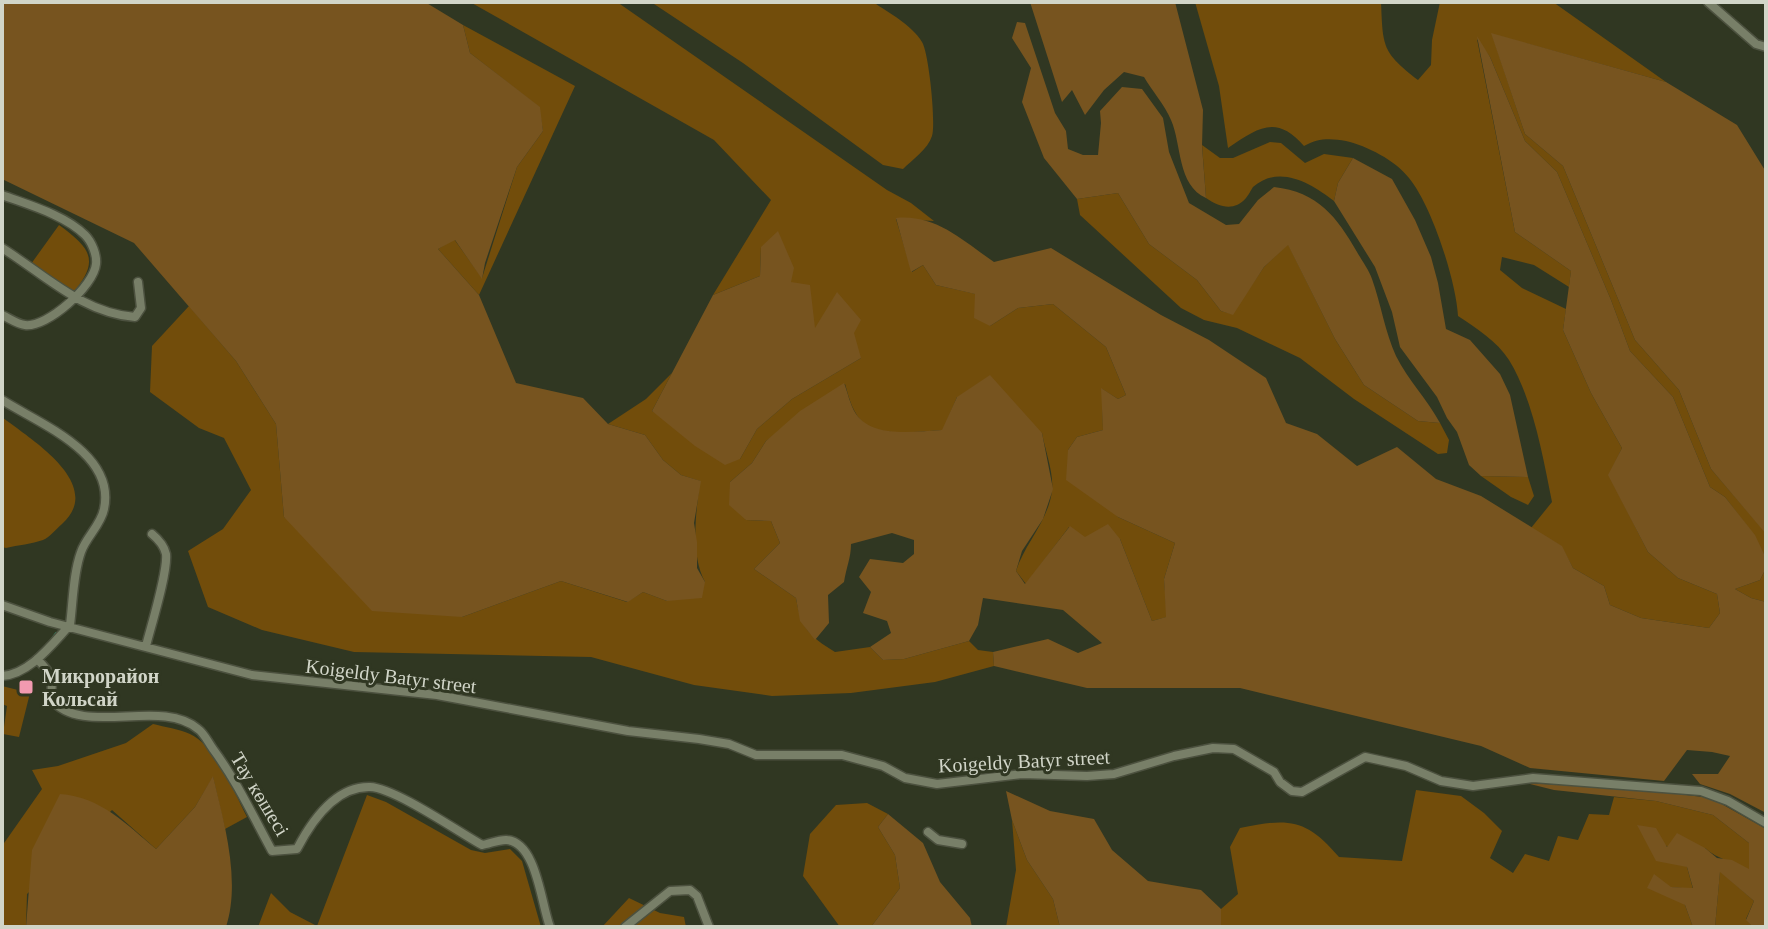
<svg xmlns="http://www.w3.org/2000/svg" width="1768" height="929" viewBox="0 0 1768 929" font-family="'Times New Roman',serif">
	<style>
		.green { fill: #724d0b }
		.forest { fill: #77541f }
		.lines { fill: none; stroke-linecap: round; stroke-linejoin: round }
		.stream { stroke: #2c9173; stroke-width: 2 }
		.minor-casing { stroke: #4c513f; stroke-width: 11 }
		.minor { stroke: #787f68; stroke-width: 8 }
		.poi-dot { fill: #f29ab0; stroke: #303722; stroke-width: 3 }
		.labels { text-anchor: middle; stroke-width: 6; stroke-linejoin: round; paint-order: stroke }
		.poi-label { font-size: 20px; font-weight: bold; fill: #d1d5c8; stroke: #303722; text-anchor: start }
		.street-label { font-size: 20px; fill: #d1d5c8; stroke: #303722 }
	</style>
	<rect width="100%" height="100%" fill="#303722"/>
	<path class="green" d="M 470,2 L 617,2 L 887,190 L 911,203 L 934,221 L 896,219 L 912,272 L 923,265 L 936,285 L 976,294 L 990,326 L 1018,308 L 1053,304 L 1106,347 L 1126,395 L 1118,399 L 1102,389 L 1103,430 L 1077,437 L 1068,450 L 1118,517 L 1175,543 L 1164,579 L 1167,617 L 1152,621 L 1120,539 L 1085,538 L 1069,527 L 1026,584 L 1016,571 C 1025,543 1049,520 1052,490 C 1054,473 1045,450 1042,433 L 957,397 L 943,430 C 923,431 881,437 865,424 C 853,415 849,398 845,384 L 766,441 L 752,463 L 730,482 L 746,520 L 771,521 L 780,543 L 754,569 L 796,598 C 801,628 809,636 835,652 L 870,647 L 883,660 L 904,659 L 969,641 L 978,650 L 993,652 L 994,666 L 935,682 L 851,693 L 772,696 L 694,685 L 591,657 L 354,652 L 262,630 L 208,607 L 188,551 L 223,529 L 251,490 L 224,438 L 199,428 L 150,392 L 152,346 L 189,306 L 236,361 L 276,424 L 284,517 L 462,617 L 561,581 L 627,602 L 643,592 L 667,601 L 705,582 C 690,554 696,512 700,481 L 681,475 L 663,460 L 645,435 L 608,424 L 646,399 L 672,373 L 652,411 L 740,459 L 757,429 L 792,399 L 861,358 L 815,330 L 791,282 L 761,247 L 760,276 L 713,295 L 771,200 L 714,140 Z
		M 651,2 L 873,2 C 889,13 912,25 922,42 C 929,53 936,124 932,136 C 928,149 912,160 903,169 L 883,165 L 743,63 Z
		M 1195,2 L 1381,2 C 1383,47 1382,52 1418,80 L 1431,65 L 1432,40 L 1440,2 L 1553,2 L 1666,82 L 1492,34 L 1525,134 L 1563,166 L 1635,340 L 1679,390 L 1711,469 L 1766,533 L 1766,558 L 1754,535 L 1725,497 L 1710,487 L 1673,397 L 1630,351 L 1611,300 L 1557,172 L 1525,141 L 1490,57 L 1477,39 L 1515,232 L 1571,271 L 1569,287 L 1534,265 L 1502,257 L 1500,270 L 1522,288 L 1566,309 L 1563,330 L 1591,393 L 1622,448 L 1609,475 L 1648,552 L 1678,578 L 1717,594 L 1720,613 L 1709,628 L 1641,618 L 1610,605 L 1604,586 L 1573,568 L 1561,546 L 1531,528 L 1552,502 C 1543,457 1533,399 1509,360 C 1497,341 1476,328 1458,316 C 1456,281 1432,206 1409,178 C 1395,160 1367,146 1346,141 C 1331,138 1317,138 1304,146 C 1276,114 1258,128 1228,148 L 1219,86 Z
		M 463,25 L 575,86 L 479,295 L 438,249 L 454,239 L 482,278 L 517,167 L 543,131 L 539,107 L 470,53 Z
		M 1270,142 L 1281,143 L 1305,163 L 1324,154 L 1353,158 L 1338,183 L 1334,201 C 1311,183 1279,164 1253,187 C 1251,190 1248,196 1246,198 C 1234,212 1219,207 1206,198 L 1202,145 L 1220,158 L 1233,158 Z
		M 1118,193 L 1149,244 L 1197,280 L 1221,311 L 1232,314 L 1264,267 L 1288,244 L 1335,339 L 1364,385 L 1418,421 L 1440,423 L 1449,440 L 1447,453 L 1438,454 L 1354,399 L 1300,358 L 1237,328 L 1204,320 L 1181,308 L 1080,215 L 1077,199 Z
		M 59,225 C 92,249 100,261 72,294 L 31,264 Z
		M 2,417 C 30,439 106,484 62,524 C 56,529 50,537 43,540 C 32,544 18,545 6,548 L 2,547 Z
		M 1481,476 L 1528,477 L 1534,496 L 1528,505 L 1511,497 Z
		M 1766,568 L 1766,602 L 1751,598 L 1735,589 L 1760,580 Z
		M 2,686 L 30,693 L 19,737 L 3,734 L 7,706 L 2,704 Z
		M 153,724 C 165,727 179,729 190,734 C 216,746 234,792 247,817 L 225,829 L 213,777 L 195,807 L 156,849 L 112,810 L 27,894 L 26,927 L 2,927 L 2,846 L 42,789 L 32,770 L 58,766 L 126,743 Z
		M 1416,790 L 1461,796 L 1484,813 L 1502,831 L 1490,858 L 1513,873 L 1525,854 L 1549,861 L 1558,836 L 1578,840 L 1589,814 L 1609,815 L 1614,797 L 1656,801 L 1713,815 L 1749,843 L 1749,870 C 1733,861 1718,860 1705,848 L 1668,847 L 1638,825 L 1687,867 L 1693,889 L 1671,887 L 1685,905 L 1693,927 L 1221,927 L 1221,909 L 1238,894 L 1230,847 L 1240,828 C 1288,818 1306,818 1339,857 L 1402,861 Z
		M 367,795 L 386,802 L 471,850 L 485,853 L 510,849 L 522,861 L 541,927 L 258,927 L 271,893 L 290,912 L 317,926 Z
		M 867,803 L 888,814 L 878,827 L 895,855 L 900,888 L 871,927 L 840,927 L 803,876 L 810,834 L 836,805 Z
		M 1012,820 L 1027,860 L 1053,899 L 1060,927 L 1006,927 L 1016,870 Z
		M 1720,871 L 1754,901 L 1746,919 L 1753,927 L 1715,927 Z
		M 629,898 L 660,913 L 684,917 L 686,927 L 602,927 Z"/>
	<path class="forest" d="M 2,2 L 425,2 L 463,25 L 470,53 L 540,107 L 543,131 L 517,167 L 485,263 L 482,279 L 455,240 L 438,249 L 479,295 L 516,383 L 583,398 L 608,424 L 645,435 L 663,460 L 681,475 L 701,481 L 694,523 L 697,542 L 697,568 L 705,582 L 702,598 L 667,601 L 643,592 L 628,602 L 561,581 L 462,617 L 372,611 L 284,517 L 276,424 L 236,361 L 134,243 L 2,179 Z
		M 1030,2 L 1175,2 L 1203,110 L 1202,146 L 1206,198 C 1177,185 1182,145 1171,120 C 1165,105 1152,91 1144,77 L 1124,72 L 1104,90 L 1085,115 L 1072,90 L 1062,102 Z
		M 1017,22 L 1025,23 L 1055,113 L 1066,131 L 1068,149 L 1083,155 L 1098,155 L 1101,123 L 1100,111 L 1122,87 L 1142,89 L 1163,118 L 1169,152 L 1189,203 L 1226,225 L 1239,224 L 1258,200 L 1274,187 C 1318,192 1337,217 1357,252 C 1362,261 1369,270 1372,279 C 1381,304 1385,332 1396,356 C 1408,380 1427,399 1440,423 L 1418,421 L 1364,385 L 1335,339 L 1288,245 L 1264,267 L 1233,315 L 1221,311 L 1197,280 L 1149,244 L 1118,193 L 1077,199 L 1044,158 L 1022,102 L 1031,68 L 1012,38 Z
		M 1491,33 L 1666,82 L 1737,125 L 1766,172 L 1766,534 L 1711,469 L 1679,390 L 1635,340 L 1563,166 L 1525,134 Z
		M 1477,36 L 1490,57 L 1525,141 L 1557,172 L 1611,300 L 1630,351 L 1673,397 L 1710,487 L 1725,497 L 1755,535 L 1766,558 L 1766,568 L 1760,580 L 1735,589 L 1751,598 L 1766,602 L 1766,813 L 1730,794 L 1700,784 L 1692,774 L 1718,774 L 1730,756 L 1712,752 L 1687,750 L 1664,781 L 1530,768 L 1481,746 L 1240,688 L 1087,688 L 994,666 L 993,652 L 1048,639 L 1078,653 L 1102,643 L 1063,610 L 983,598 L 978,625 L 969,641 L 904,659 L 883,660 L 870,647 L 891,633 L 887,621 L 863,613 L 871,592 L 859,577 L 870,559 L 903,563 L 914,554 L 914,540 L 892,533 L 851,544 C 851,558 846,568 844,582 L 828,595 L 829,623 L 815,640 L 800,621 L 796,598 L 754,569 L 780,543 L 771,521 L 746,520 L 729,505 L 730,482 L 752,463 L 766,441 L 800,411 L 844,383 C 848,393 850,405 856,414 C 874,439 915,431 942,430 L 957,397 L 990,375 L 1042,433 L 1053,489 L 1043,519 L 1022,551 L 1016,571 L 1025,584 L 1070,526 L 1085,537 L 1108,524 L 1120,539 L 1152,621 L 1166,617 L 1164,579 L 1175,543 L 1118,517 L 1066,480 L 1068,450 L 1077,437 L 1103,430 L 1101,388 L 1118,399 L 1126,395 L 1106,347 L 1053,304 L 1018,308 L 990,326 L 974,318 L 975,294 L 936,285 L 923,265 L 911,272 L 896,218 C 936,214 963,241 994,262 L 1051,248 L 1161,315 L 1209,340 L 1266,378 L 1286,423 L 1317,434 L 1357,466 L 1397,447 L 1436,479 L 1481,496 L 1562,546 L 1573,568 L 1604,586 L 1610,605 L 1641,618 L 1709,628 L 1720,613 L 1717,594 L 1678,578 L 1648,552 L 1608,475 L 1622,448 L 1591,393 L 1563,330 L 1571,271 L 1515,232 Z
		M 1353,158 L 1392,179 L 1415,220 L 1431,257 L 1438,283 L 1446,329 L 1470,340 L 1500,374 L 1510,395 L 1528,477 L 1481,476 L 1469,465 L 1457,432 L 1447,418 L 1437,397 L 1400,347 L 1392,312 L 1375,267 L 1334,201 L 1338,183 Z
		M 778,231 L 794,268 L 791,282 L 810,285 L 815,328 L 837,292 L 861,320 L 854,333 L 861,358 L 792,399 L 757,429 L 740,459 L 725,465 L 695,446 L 652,411 L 713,295 L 760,276 L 761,247 Z
		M 213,776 C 224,823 241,880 226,927 L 26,927 L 32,850 L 60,794 C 101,797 126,824 156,849 L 195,807 Z
		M 1526,783 L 1637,789 L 1711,798 L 1766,829 L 1766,927 L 1753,927 L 1746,920 L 1754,901 L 1720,872 L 1715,927 L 1693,927 L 1685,905 L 1647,888 L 1654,874 L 1671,887 L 1693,888 L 1687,867 L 1656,861 L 1637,825 L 1656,828 L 1667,847 L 1677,833 L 1705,848 L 1717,858 L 1732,860 L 1749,869 L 1749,843 L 1713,815 L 1656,801 L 1554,790 Z
		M 1006,791 L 1050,811 L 1094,819 L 1112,850 L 1148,881 L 1201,890 L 1221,909 L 1221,927 L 1060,927 L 1053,899 L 1027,860 L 1012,820 Z
		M 888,814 L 923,843 L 940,882 L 970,918 L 972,927 L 871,927 L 900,888 L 895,855 L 878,827 Z"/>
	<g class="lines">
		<path class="stream" d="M 51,640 L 56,633"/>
		<g class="minor-casing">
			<path id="minor" d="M 1708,2 L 1756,44 L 1766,47
				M 2,195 C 29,205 65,215 85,235 C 92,242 97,255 96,264 C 94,286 47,328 25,325 C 17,324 9,318 2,315
				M 2,248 C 44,274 82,313 135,317 L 141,308 L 138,282
				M 2,400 C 40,424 116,453 104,509 C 101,525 86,537 81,552 C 73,574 73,602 70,625
				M 2,605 L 50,622 L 252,675 L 437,695 L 628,731 L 699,739 L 729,744 L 756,755 L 842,755 L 883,766 L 905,778 L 937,784 L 1022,774 L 1087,776 L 1114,774 L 1174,756 L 1213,748 L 1234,749 L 1274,772 L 1280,782 L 1292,791 L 1302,792 L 1365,757 L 1406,766 L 1441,781 L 1473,786 L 1533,778 L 1701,791 L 1728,801 L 1766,823
				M 146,646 C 151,626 168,572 166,554 C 164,545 158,539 152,534
				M 37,659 C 53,675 53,677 51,699 C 82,738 161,697 198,729 C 204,733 208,742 213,749 C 236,780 253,816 272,851 L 297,849 C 311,822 335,786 370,787 C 395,788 457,831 482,845 C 489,844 500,839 507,840 C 537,843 541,904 550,927
				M 2,676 C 30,674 52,644 70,625
				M 928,832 L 938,840 L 962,844
				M 625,927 L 670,891 L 690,890 L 697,896 L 709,927"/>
		</g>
		<use href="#minor" class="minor"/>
	</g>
	<rect class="poi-dot" x="18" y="679" width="16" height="16" rx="4"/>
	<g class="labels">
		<g class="poi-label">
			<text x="42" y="683">Микрорайон<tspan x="42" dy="23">Кольсай</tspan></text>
		</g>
		<g class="street-label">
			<text transform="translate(391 676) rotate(7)" y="7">Koigeldy Batyr street</text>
			<text transform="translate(1024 761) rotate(-3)" y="7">Koigeldy Batyr street</text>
			<text transform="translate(260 794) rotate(59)" y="7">Тау көшесі</text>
		</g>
	</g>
	<rect width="1768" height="929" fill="none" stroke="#d1d5c8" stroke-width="8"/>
</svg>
